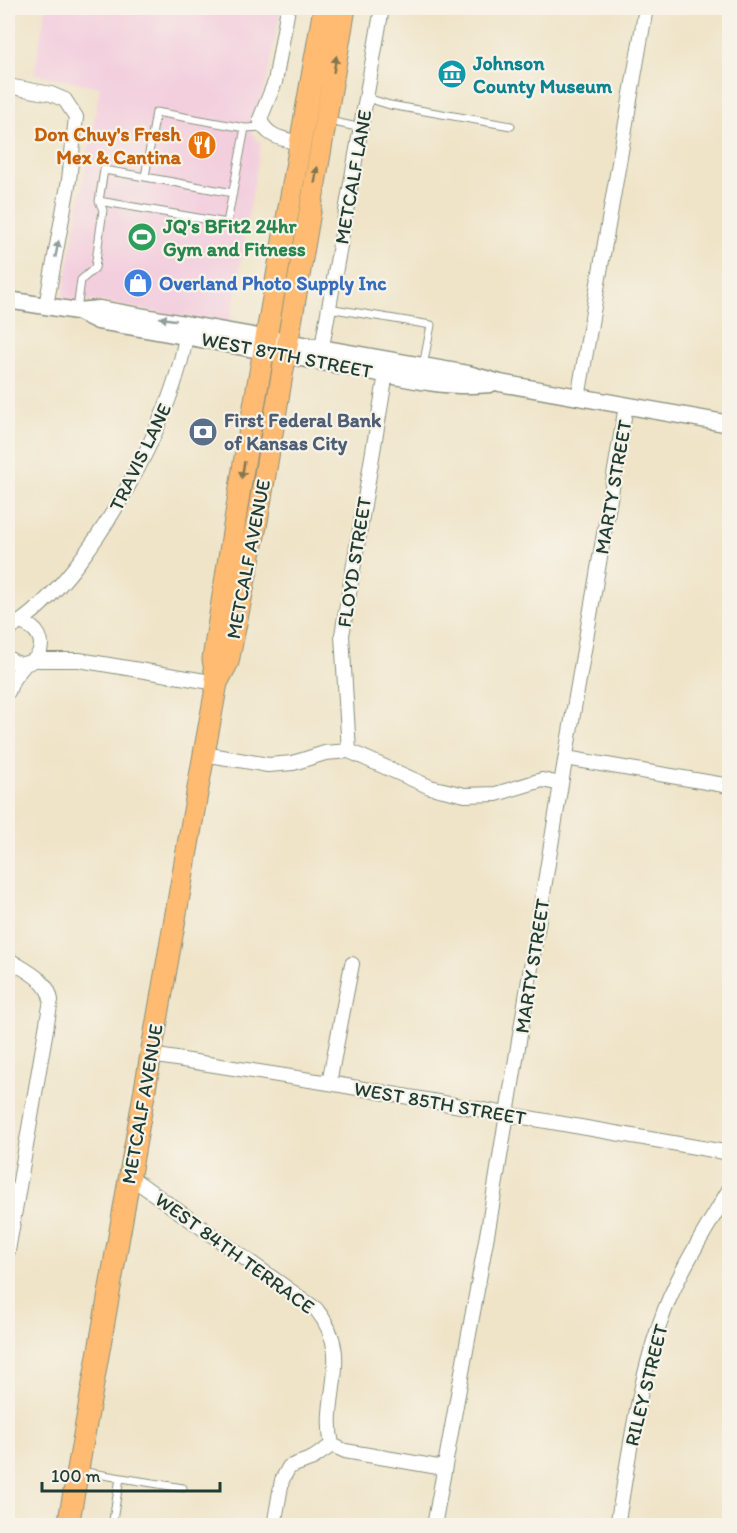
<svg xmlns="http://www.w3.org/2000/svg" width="737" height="1533" viewBox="0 0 737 1533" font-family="Itim,sans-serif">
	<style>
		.built { fill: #f3cfde }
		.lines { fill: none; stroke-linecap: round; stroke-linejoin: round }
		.service-casing { stroke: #87907e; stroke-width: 9 }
		.minor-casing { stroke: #87907e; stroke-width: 16 }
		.tertiary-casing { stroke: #87907e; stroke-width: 19 }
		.primary-casing { stroke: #87907e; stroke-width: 23 }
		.service { stroke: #fff; stroke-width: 7 }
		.minor { stroke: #fff; stroke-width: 14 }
		.tertiary { stroke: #fff; stroke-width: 16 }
		.primary { stroke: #febb71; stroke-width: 21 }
		.oneway { fill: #83764f }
		.oneway2 { fill: #8f9e9a }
		.labels { text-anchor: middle; stroke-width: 4.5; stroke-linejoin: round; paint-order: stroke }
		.culture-label { font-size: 20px; font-weight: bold; fill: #0d838f; stroke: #f7f3e8; text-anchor: start }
		.food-label { font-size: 20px; font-weight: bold; fill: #c56008; stroke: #f7f3e8; text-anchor: end }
		.street-label { font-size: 20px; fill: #1f3d34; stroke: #f7f3e8 }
		.leisure-label { font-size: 20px; font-weight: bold; fill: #27864d; stroke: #f7f3e8; text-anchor: start }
		.shop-label { font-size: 20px; font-weight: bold; fill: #366cbe; stroke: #f7f3e8; text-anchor: start }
		.service-label { font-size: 20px; font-weight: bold; fill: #4e5e75; stroke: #f7f3e8; text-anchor: start }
	</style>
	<rect width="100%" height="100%" fill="#f7f3e8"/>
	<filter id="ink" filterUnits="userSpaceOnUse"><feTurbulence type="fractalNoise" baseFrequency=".0167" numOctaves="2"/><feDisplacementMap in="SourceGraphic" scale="12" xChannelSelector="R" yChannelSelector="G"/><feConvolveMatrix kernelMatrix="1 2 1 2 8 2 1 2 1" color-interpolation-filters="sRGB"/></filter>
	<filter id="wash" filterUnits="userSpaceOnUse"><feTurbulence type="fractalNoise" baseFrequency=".008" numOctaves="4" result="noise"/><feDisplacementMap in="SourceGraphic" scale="24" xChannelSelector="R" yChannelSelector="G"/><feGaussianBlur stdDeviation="1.35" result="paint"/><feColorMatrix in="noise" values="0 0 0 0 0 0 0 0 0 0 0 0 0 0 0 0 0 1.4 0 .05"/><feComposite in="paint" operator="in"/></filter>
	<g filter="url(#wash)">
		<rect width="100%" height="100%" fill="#efe4c8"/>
		<path class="built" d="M 46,8 L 281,8 L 267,80 L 252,124 L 251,132 L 257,140 L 261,142 L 230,326 L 101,302 L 62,299 L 100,87 L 34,74 Z"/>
	</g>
	<g filter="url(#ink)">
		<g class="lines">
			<g class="service-casing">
				<path id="service" d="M 367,98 L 390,105 L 511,126
					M 329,121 L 362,128
					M 145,177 L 233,193
					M 99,201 L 227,223 L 245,128
					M 328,308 L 431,325 L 423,366
					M 77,310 L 81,280 L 95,268 L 103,210 L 99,201 L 104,170 L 145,177 L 156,112 L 245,128 L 263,127
					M 79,1471 L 183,1488
					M 112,1526 L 120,1478"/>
			</g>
			<g class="minor-casing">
				<path id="minor" d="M 288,8 L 275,82 L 260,119 C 266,137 283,139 300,143
					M 8,86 L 51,94 L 65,100 L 76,117 L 69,180 L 46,306
					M 322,347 L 382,8
					M 578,398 L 646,8
					M 20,622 C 91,572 174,420 186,335
					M 8,630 L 20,622 C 60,634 35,680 8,658
					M 34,660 L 79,660 L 217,683
					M 8,692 L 13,679 L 26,663
					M 349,751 L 342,635 L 386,374
					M 204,754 L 268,765 L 293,763 L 325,753 L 349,751 L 430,787 L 465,795 L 496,794 L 542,780 L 561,784
					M 566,758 L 730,786
					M 8,959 C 24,970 48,979 51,1000 L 8,1251
					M 151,1055 L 329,1083 L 730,1153
					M 329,1083 L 352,964
					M 129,1176 L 316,1309 C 355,1357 321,1394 332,1445
					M 332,1445 L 345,1451 L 444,1468
					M 274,1526 L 282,1480 L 289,1467 L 313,1458 L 332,1445
					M 434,1526 L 489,1224 L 561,784 L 626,406
					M 617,1526 C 629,1458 637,1388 660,1323 C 676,1275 705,1232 730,1188"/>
			</g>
			<g class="tertiary-casing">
				<path id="tertiary" d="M 8,300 L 77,311 L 99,309 L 468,374 L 500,383 L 730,424
					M 77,311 L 98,321 C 183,334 266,352 350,367 C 396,376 444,389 490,384"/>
			</g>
			<g class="primary-casing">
				<path id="primary" d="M 217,683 L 213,659 L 243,469 L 324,8
					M 68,1526 L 204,754 L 217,683 L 228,662 L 257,521 L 345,8"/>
			</g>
			<use href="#service" class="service"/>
			<use href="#minor" class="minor"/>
			<use href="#tertiary" class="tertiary"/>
			<use href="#primary" class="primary"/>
		</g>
		<defs><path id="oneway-solid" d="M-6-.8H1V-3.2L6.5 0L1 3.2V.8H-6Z" transform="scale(1.5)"/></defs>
		<g class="oneway">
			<use href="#oneway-solid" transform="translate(335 64) rotate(-80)"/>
			<use href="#oneway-solid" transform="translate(316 175) rotate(-81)"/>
			<use href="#oneway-solid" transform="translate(243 470) rotate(100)"/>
		</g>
		<g class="oneway2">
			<use href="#oneway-solid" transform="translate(57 249) rotate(-79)"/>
			<use href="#oneway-solid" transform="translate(168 319) rotate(-171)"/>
		</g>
	</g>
	<defs>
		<g id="museum-disc" transform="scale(1.5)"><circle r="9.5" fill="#0f9aa8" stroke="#f7f3e8"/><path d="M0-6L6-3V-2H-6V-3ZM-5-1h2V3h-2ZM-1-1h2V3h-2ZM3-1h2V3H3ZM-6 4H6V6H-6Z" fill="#fff"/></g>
		<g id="restaurant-disc" transform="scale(1.5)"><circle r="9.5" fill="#e8710a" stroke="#f7f3e8"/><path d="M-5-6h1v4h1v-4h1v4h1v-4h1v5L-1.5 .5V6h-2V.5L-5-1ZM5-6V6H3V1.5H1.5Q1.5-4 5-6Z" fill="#fff"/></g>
		<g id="stadium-disc" transform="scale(1.5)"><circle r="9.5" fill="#2e9e5b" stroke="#f7f3e8"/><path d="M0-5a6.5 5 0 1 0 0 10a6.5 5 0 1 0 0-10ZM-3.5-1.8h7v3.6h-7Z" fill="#fff"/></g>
		<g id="shop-disc" transform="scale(1.5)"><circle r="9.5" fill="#3f7fe0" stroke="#f7f3e8"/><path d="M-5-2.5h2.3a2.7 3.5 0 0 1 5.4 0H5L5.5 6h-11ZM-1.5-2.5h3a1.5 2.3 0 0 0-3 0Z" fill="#fff"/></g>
		<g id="bank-disc" transform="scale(1.5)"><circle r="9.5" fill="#5c6f8a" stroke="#f7f3e8"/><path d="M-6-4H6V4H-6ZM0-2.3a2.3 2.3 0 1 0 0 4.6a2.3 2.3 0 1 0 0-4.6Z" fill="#fff"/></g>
	</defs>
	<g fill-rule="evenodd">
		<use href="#museum-disc" x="452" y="74"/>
		<use href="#restaurant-disc" x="202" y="145"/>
		<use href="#stadium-disc" x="142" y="237"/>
		<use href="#shop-disc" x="138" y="283"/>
		<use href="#bank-disc" x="203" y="432"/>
	</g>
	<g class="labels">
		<g class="culture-label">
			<text x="473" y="70">Johnson<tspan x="473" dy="23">County Museum</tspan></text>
		</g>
		<g class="food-label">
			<text x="181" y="141">Don Chuy's Fresh<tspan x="181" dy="23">Mex &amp; Cantina</tspan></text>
		</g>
		<g class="street-label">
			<text transform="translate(353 177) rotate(-80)" y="7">METCALF LANE</text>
			<text transform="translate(287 355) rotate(11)" y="7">WEST 87TH STREET</text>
			<text transform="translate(140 457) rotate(-64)" y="7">TRAVIS LANE</text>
			<text transform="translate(613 487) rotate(-80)" y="7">MARTY STREET</text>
			<text transform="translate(248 559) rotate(-79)" y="7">METCALF AVENUE</text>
			<text transform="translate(354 562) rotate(-81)" y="7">FLOYD STREET</text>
			<text transform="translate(532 966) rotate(-81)" y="7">MARTY STREET</text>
			<text transform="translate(440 1103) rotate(10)" y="7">WEST 85TH STREET</text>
			<text transform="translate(142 1104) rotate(-80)" y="7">METCALF AVENUE</text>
			<text transform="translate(235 1253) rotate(36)" y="7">WEST 84TH TERRACE</text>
			<text transform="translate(646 1385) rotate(-76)" y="7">RILEY STREET</text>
		</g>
		<g class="leisure-label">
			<text x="163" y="233">JQ's BFit2 24hr<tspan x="163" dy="23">Gym and Fitness</tspan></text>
		</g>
		<g class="shop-label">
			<text x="159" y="290">Overland Photo Supply Inc</text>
		</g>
		<g class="service-label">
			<text x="224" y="427">First Federal Bank<tspan x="224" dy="23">of Kansas City</tspan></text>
		</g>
	</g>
	<rect width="737" height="1533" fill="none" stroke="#f7f3e8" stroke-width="30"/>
	<path d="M42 1482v9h178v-9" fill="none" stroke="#1f3d34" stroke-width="3"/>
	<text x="51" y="1482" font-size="18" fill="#1f3d34" stroke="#f7f3e8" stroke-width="4.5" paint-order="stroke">100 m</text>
</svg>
